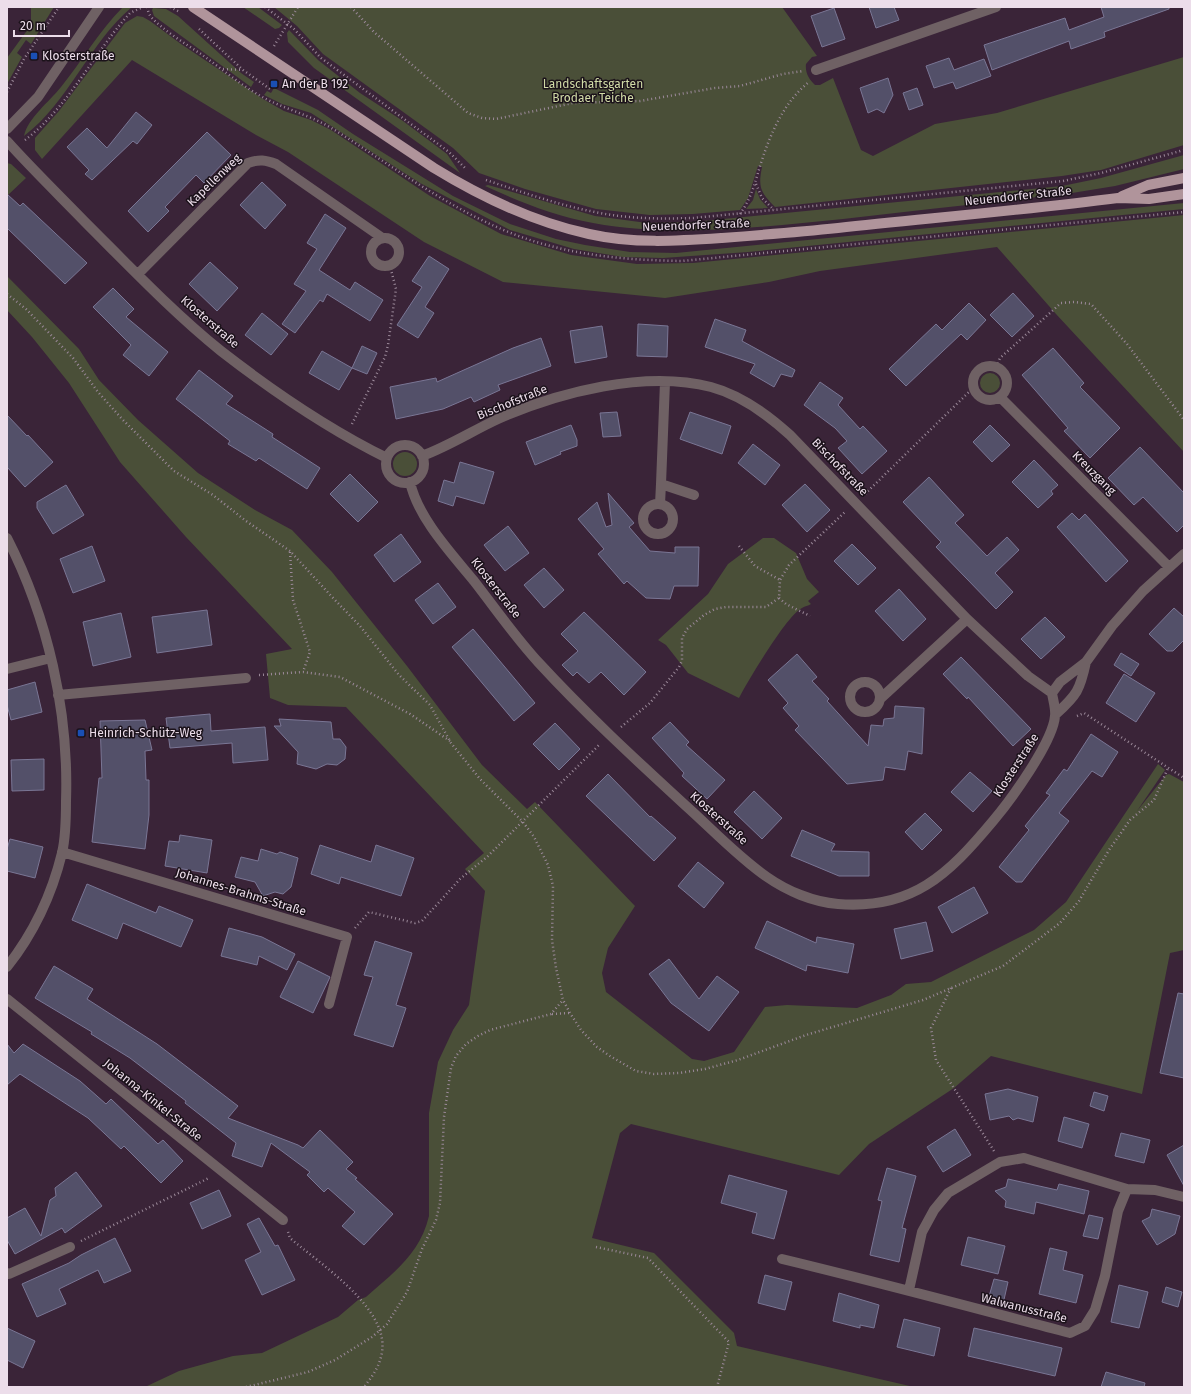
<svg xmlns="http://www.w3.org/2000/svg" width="1191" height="1394" viewBox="0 0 1191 1394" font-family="'Fira Sans',sans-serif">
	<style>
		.green { fill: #4a4f38 }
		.building { fill: #535069; stroke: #7a7695 }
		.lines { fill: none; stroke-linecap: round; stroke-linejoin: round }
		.path { stroke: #9b8999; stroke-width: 2.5; stroke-dasharray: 1 3; stroke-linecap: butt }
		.minor { stroke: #6f6164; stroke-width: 10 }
		.major { stroke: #b0949b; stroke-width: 10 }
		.transit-dot { fill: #1a4fb4; stroke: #1b121a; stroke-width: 1.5 }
		.labels { text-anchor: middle; stroke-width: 3; stroke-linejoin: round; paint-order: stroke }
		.poi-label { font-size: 12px; fill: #ecddea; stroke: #1b121a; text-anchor: start }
		.park-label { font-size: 12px; fill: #d1dba7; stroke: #1b121a }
		.street-label { font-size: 12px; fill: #ecddea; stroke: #1b121a }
	</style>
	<rect width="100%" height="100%" fill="#3a2438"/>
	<path class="green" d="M 31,7 L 54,7 L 31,44 L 26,40 L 17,53 L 22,57 L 7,84 L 7,58 L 31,25 Z
		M 123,7 L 132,7 C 89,43 69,102 24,136 C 28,118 49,102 61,87 C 82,61 99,31 123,7 Z
		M 243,7 L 258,7 L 282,25 L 279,28 L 275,29 Z
		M 274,7 L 782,7 L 817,56 L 812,57 L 806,64 C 805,73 809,79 815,85 L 820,85 L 833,78 L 861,150 L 873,156 L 935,124 L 997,113 L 1184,57 L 1184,145 L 1101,170 L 1062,176 L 775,207 C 760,192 758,187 762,167 L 758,166 L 748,198 L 740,210 L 693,214 L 650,215 L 596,209 L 525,189 L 479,173 L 453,148 L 323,54 L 297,26 Z
		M 153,8 L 166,9 L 178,16 L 241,73 L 254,82 L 251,87 L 154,16 L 152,10 Z
		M 137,16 L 143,17 L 150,21 L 181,44 L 263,99 L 284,111 L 311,120 L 331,130 L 430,196 L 501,234 L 571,255 L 637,264 L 693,263 L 1184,215 L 1184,452 L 1056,314 L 997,247 L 820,271 L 769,282 L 665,298 L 503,282 L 424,242 L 288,152 L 256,135 L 132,60 L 42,159 L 35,150 L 35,138 L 59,111 L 125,23 Z
		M 289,30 L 318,60 L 360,93 L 403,121 L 447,154 L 460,173 L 314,68 L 288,42 L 287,33 Z
		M 274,88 L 318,110 L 353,134 L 453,196 L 510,224 L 556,239 L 585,245 L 630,252 L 676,253 L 1184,203 L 1184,209 L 748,252 L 663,258 L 623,257 L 574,249 L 510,230 L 420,183 L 311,113 L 282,104 L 264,95 L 267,91 L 271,93 Z
		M 1184,155 L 1184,169 L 1115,186 L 1072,193 C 995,202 919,210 843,219 C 761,227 675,238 593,223 C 555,216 520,202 485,186 L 488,185 L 595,216 L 647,223 L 693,222 L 1062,186 L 1101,178 Z
		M 7,163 L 11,164 L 26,178 L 8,195 Z
		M 756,189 L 760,199 L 768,208 L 746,209 L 753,200 Z
		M 7,276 L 79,349 L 99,380 L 138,420 L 198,473 L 255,510 L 292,530 L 332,572 L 407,666 L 482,765 L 527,809 L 535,802 L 635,906 L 608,948 L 602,973 L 606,992 L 692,1059 L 704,1061 L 734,1052 L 765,1007 L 787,1005 L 857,1008 L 891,995 L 906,984 L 931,982 L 1034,930 L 1066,902 L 1158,764 L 1165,770 L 1137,811 L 1166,775 L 1169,774 L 1184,782 L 1184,950 L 1170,953 L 1142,1094 L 991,1056 L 954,1088 L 869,1144 L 839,1175 L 631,1124 L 620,1133 L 592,1238 L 654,1253 L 734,1333 L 737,1346 L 914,1387 L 145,1387 L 179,1371 L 233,1356 L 262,1353 L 338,1317 L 358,1300 L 366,1297 C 394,1272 420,1254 429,1216 L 429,1113 L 438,1062 L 453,1030 L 469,1005 L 485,891 L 465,869 L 484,853 L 346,707 L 288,705 L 270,698 L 266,654 L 292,649 L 186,537 L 120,462 L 69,383 L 32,337 L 7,310 Z
		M980 383a10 10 0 1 1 20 0a10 10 0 1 1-20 0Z
		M393 464a12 12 0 1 1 24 0a12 12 0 1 1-24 0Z
		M 763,538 L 774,538 L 796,553 L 807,579 L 819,592 L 808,601 L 811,604 C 808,606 805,606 802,608 C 787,615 748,681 739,698 L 688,673 L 666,645 L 658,640 L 708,594 L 728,564 Z"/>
	<path class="building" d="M 869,7 L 894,7 L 899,20 L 876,28 Z
		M 1101,7 L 1169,7 L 1169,9 L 1104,32 L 1105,37 L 1071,49 L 1069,41 L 992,70 L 984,45 L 1065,18 L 1069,30 L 1104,17 Z
		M 834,8 L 845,39 L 822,47 L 811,16 Z
		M 949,58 L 954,70 L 984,59 L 991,76 L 956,89 L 953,82 L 934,88 L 926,66 Z
		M 888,78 L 893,95 L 884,113 L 877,109 L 868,113 L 860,88 Z
		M 917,88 L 923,105 L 909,110 L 903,93 Z
		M 136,112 L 152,125 L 137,144 L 133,141 L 92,180 L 85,174 L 89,170 L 67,147 L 87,128 L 107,148 Z
		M 207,132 L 231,155 L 204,183 L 196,175 L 165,207 L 169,211 L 148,232 L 128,211 Z
		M 262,182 L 286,205 L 265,229 L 240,205 Z
		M 7,194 L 20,206 L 23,203 L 87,263 L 65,284 L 7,228 Z
		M 325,214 L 346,228 L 319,270 L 350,290 L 355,282 L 383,300 L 370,321 L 327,294 L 323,302 L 320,300 L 295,333 L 282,324 L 306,291 L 294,284 L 317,249 L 307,243 Z
		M 429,256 L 449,269 L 425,307 L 434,313 L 418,338 L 397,325 L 422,287 L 412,281 Z
		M 210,262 L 238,288 L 217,311 L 189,284 Z
		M 113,288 L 134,309 L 126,317 L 168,352 L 149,376 L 123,355 L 131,345 L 93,307 Z
		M 1013,293 L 1034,316 L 1012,337 L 990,315 Z
		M 969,303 L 986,320 L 967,340 L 961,334 L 906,386 L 889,369 L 936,324 L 942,330 Z
		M 262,313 L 288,334 L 271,355 L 245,335 Z
		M 715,319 L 746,330 L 742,341 L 795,370 L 792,377 L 781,374 L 774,387 L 750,373 L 755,364 L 705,347 Z
		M 638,324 L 668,326 L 667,357 L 637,356 Z
		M 602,326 L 607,357 L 575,363 L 570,331 Z
		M 541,338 L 551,366 L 498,385 L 500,390 L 474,402 L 471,397 L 443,409 L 396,419 L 390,387 L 436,378 L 437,382 L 513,348 Z
		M 362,346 L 377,353 L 367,374 L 352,368 Z
		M 1053,348 L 1084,383 L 1080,387 L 1120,428 L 1090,458 L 1064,431 L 1068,428 L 1022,375 Z
		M 322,351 L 352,368 L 339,390 L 309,373 Z
		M 199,370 L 233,396 L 226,404 L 273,434 L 272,437 L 320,468 L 307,489 L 259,458 L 256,461 L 228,444 L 230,441 L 176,399 Z
		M 820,382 L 843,398 L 838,405 L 860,429 L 863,426 L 887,451 L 862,474 L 838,448 L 847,441 L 835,428 L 804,405 Z
		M 617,412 L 621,436 L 603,437 L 600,413 Z
		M 690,412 L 731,426 L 722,454 L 680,439 Z
		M 7,415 L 27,436 L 28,435 L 53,462 L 25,487 L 7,467 Z
		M 571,425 L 577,440 L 577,446 L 560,452 L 561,454 L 535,465 L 526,442 Z
		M 990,425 L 1010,445 L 992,462 L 973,442 Z
		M 753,444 L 780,465 L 765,485 L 738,463 Z
		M 1140,447 L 1184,493 L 1184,525 L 1177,532 L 1143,497 L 1134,505 L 1108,478 Z
		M 1034,460 L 1058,485 L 1051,491 L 1053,494 L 1038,508 L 1012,482 Z
		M 460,462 L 494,472 L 484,504 L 456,496 L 453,506 L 438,501 L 444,480 L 454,483 Z
		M 350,474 L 378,502 L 358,522 L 330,494 Z
		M 929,477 L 964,515 L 955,523 L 987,556 L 1007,537 L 1019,550 L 995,573 L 1013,592 L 996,609 L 936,547 L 941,542 L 903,502 Z
		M 805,484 L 830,510 L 807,532 L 782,505 Z
		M 66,485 L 84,515 L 53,534 L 37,508 L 37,502 Z
		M 608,493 L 634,523 L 629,527 L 650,551 L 675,553 L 675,547 L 699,547 L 698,586 L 674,586 L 670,599 L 646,598 L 627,581 L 624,584 L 598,554 L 604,549 L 578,519 L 597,502 L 606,527 L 612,525 Z
		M 1072,513 L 1079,520 L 1085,514 L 1128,561 L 1106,582 L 1057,527 Z
		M 508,526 L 529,553 L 505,571 L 484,545 Z
		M 401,534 L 421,562 L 394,582 L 374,555 Z
		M 852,544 L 876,568 L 858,585 L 834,561 Z
		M 92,546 L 105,581 L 73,593 L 60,559 Z
		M 544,568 L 564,590 L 544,608 L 524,585 Z
		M 438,583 L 456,607 L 433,624 L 415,600 Z
		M 899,589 L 926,619 L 903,641 L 875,611 Z
		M 1174,608 L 1184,617 L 1184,640 L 1173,651 L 1167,651 L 1149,634 Z
		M 207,610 L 212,645 L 157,653 L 152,617 Z
		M 584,612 L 646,672 L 624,695 L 601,672 L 589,683 L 577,672 L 573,676 L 562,665 L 578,651 L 561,634 Z
		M 121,613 L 131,657 L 93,666 L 83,622 Z
		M 1045,617 L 1065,637 L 1041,659 L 1021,639 Z
		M 473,629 L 535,703 L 514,721 L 452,647 Z
		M 1121,653 L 1139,664 L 1131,676 L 1114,665 Z
		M 797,654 L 817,677 L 812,681 L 829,699 L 827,701 L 868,746 L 871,725 L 883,726 L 884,719 L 894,718 L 895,706 L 924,708 L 922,754 L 908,751 L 905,770 L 885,767 L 883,780 L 847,784 L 795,730 L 799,726 L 783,708 L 788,703 L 768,680 Z
		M 961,657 L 1031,729 L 1013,746 L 968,697 L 967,699 L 943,674 Z
		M 1124,674 L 1155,693 L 1136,722 L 1106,703 Z
		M 35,682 L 42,712 L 11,720 L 7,705 L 7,690 Z
		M 210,714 L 211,731 L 265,727 L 268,760 L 233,763 L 232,743 L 170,748 L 166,718 Z
		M 279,719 L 331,722 L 333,739 L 340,739 L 346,747 L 345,759 L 337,765 L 327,764 L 316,769 L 297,764 L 298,752 L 274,726 L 281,726 Z
		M 145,720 L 152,750 L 145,751 L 146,780 L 149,780 L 149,815 L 145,849 L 92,842 L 99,778 L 102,778 L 100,721 Z
		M 670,722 L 689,742 L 686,745 L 725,780 L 707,799 L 682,776 L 684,773 L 652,738 Z
		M 555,723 L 580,749 L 559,770 L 533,744 Z
		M 1091,734 L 1118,752 L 1102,777 L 1092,771 L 1059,813 L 1069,821 L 1022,882 L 1016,882 L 999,867 L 1029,830 L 1025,826 L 1050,795 L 1046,793 L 1064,769 L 1067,771 Z
		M 44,759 L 44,790 L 12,791 L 11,760 Z
		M 970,772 L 992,791 L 973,812 L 951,792 Z
		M 608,774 L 650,817 L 651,816 L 676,838 L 654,861 L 586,796 Z
		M 754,791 L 782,818 L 762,839 L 734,812 Z
		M 925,813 L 942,830 L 922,850 L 905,832 Z
		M 802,830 L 835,844 L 831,851 L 869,852 L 869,876 L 839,876 L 791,856 Z
		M 180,835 L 212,840 L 207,873 L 165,866 L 169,841 L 179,842 Z
		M 10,839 L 43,847 L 35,878 L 7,871 L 7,849 Z
		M 320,845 L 371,862 L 376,845 L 414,858 L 401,896 L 341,877 L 339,884 L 311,874 Z
		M 261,849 L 277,854 L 280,852 L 298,858 L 291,887 L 283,894 L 275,892 L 263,896 L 255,882 L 235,877 L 241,857 L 258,861 Z
		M 698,862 L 724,883 L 704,908 L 678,886 Z
		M 87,884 L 156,913 L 159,906 L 193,920 L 181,947 L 123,923 L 117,939 L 72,920 Z
		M 974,887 L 988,913 L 952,933 L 938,907 Z
		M 767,921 L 816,943 L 817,937 L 854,944 L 848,973 L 807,965 L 806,971 L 755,948 Z
		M 926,922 L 933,951 L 901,959 L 894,929 Z
		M 229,928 L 262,937 L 295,954 L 287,970 L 259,956 L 257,965 L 221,956 Z
		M 375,941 L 412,953 L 396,1005 L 406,1008 L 393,1047 L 354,1035 L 373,977 L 364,975 Z
		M 669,959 L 699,999 L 717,976 L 739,992 L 709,1031 L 671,1003 L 649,974 Z
		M 298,961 L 330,977 L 313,1013 L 280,997 Z
		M 54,966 L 93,989 L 87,999 L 157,1044 L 238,1106 L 228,1118 L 298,1145 L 303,1148 L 320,1130 L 353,1162 L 346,1169 L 357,1178 L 355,1179 L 393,1214 L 364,1245 L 342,1226 L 355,1212 L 328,1188 L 324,1192 L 307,1175 L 310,1172 L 271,1143 L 262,1167 L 232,1156 L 236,1143 L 185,1103 L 186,1101 L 130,1058 L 91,1034 L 92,1032 L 35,998 Z
		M 1178,993 L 1184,994 L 1184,1078 L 1160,1073 Z
		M 7,1044 L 14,1053 L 23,1044 L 80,1081 L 106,1104 L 111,1099 L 158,1144 L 163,1140 L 183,1161 L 161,1183 L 124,1146 L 121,1149 L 88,1118 L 20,1074 L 7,1085 Z
		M 1008,1089 L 1038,1097 L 1033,1122 L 1018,1118 L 1013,1120 L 1009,1116 L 990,1120 L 985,1094 Z
		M 1094,1092 L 1108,1096 L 1104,1111 L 1090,1106 Z
		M 1064,1117 L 1089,1124 L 1082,1148 L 1058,1141 Z
		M 955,1129 L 971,1155 L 943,1172 L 927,1147 Z
		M 1121,1133 L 1150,1140 L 1144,1163 L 1115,1156 Z
		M 1184,1145 L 1184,1186 L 1167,1155 Z
		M 887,1168 L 916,1176 L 902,1228 L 906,1229 L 899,1262 L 870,1255 L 882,1201 L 878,1200 Z
		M 76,1172 L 102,1206 L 65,1233 L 62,1228 L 15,1254 L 7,1240 L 7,1218 L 25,1208 L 41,1236 L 50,1200 L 56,1196 L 55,1188 Z
		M 729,1175 L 787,1191 L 774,1239 L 752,1233 L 757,1213 L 721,1203 Z
		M 1008,1179 L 1057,1190 L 1059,1184 L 1089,1191 L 1084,1214 L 1036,1202 L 1034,1214 L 1005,1207 L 1006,1201 L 995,1191 L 1006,1187 Z
		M 219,1190 L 231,1216 L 202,1229 L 190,1203 Z
		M 1152,1209 L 1180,1216 L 1175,1234 L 1157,1245 L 1142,1221 L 1150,1217 Z
		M 1089,1215 L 1103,1218 L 1098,1239 L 1083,1236 Z
		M 259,1218 L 275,1246 L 278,1245 L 295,1280 L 262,1295 L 245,1260 L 261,1252 L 247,1224 Z
		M 968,1237 L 1005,1246 L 998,1274 L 961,1265 Z
		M 115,1238 L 131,1271 L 104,1283 L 98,1270 L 59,1289 L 66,1304 L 37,1317 L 22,1284 L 69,1263 L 81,1255 Z
		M 1050,1248 L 1067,1252 L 1063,1270 L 1083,1275 L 1076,1303 L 1039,1294 Z
		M 765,1275 L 792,1282 L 785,1310 L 758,1303 Z
		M 994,1279 L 1008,1282 L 1003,1304 L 988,1300 Z
		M 1119,1285 L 1148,1292 L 1139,1328 L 1111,1322 Z
		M 1166,1287 L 1182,1292 L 1178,1307 L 1162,1302 Z
		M 839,1293 L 879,1305 L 874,1328 L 860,1325 L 860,1328 L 833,1321 Z
		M 904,1319 L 940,1328 L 934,1356 L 897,1347 Z
		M 7,1328 L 35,1341 L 23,1368 L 7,1360 Z
		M 974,1328 L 1062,1348 L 1055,1376 L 968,1356 Z
		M 1106,1372 L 1145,1383 L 1144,1387 L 1101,1387 Z"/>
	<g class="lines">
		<path class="path" d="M 147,7 C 148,11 149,15 152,18 C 163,30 187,45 201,54 C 222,69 243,87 266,99 C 288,110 312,116 333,129 C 390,164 443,205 506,231 C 563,255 622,260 682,261 L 1184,212
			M 170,7 L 180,12
			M 265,7 L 294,29 L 321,58 L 449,152 L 465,168
			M 351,7 L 374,32 L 468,113 L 482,118 L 496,119 L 573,103 L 640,101 L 715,88 L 740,86 L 783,74 L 803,71
			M 199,29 L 243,70 L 270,89
			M 274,46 L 298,7
			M 223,69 L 243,70
			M 7,92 L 24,59 L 59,7
			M 25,140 C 66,109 91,59 123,21 L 130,13 L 143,7
			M 486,180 C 522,192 558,205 595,212 C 628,219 661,219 693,218 L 1063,181 L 1101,173 L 1184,150
			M 756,184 L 762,198 L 774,210
			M 740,214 C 754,194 755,180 763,157 C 772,130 786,100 809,82
			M 7,294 L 26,309 L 73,358 L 98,392 L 122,419 L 174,471 L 213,495 L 246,521 L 290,551 L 334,599 L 360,626 L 399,675 L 430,705 L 451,743 L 480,779 L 523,822 L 534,837 L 548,865 L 553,886 L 552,940 L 556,968 L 563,1000 L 570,1013 L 581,1030 L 597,1047 L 610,1056 L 636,1071 L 654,1074 L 679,1073 L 705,1069 L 738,1060 L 806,1035 L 923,1000 L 1003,966 L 1060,923 L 1079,901 L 1109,850 L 1130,820 L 1154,800 L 1168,768
			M 996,367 L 1000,358 L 1061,303 L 1074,302 L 1091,304 L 1127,344 L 1184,420
			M 352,424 L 385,357 L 388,345 L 396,289 L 390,266
			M 865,494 L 973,388
			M 739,546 L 755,566 L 780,580
			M 290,552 L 293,600 L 310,652 L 303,672
			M 779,598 L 786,604 L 810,616
			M 259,675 L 303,672 L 340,677 L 410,714 L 450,741
			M 1077,716 L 1084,713 L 1184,778
			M 621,727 L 650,703 L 679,667 L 682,661 L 682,638 L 687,629 L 704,615 L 715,609 L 726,607 L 766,607 L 779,598 L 780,580 L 789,565 L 845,512
			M 355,928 L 369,912 L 415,923 L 422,921 L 460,879 L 488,856 L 600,744
			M 951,988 L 931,1028 L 936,1060 L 994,1151
			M 552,1014 L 570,1013
			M 288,1232 L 290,1238 C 320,1264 389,1308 382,1352 C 380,1366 372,1377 364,1387
			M 81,1241 L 209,1178
			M 596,1247 L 648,1258 L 729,1342 L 717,1387
			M 246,1387 L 308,1372 L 335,1360 L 372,1337 L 387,1324 L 407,1292 L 422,1249 L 436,1220 L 440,1203 L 444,1117 L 451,1068 L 456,1056 L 466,1044 L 478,1036 L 490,1030 L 551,1014 L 563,1000"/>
		<path class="minor" d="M 816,70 L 996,7
			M 7,129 L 38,97 L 99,7
			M 7,141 C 33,170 62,198 89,226 C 132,269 174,313 221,351 C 270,389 332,431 387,458
			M371 252a14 14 0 1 1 28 0a14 14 0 1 1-28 0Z
			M 138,274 L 248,163 C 259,159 266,160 276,164 L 381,237
			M973 383a17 17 0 1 1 34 0a17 17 0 1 1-34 0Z
			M 665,382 L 661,484 L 694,495
			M 1000,397 L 1169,567
			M386 464a19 19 0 1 1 38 0a19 19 0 1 1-38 0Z
			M 422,456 C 449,446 472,431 498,419 C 559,392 645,370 711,387 C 741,395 767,414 790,435 L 967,619 L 1028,676 L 1052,693
			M 410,482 C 418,518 451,553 474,581 C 495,608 515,637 539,663 C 585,713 635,759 685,805 C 712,829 738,857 767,877 C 787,891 813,902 838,904 C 912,910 948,875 993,821 C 1010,801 1053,742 1055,716 C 1056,709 1053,700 1052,693 L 1060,682 L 1086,662 L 1112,626 L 1143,591 L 1184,554
			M 660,504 L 661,484
			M643 519a15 15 0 1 1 30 0a15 15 0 1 1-30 0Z
			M 7,538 C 48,618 69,712 66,801 C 66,818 66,836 62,853 C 52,894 33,934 7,967
			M 7,669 L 51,658
			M850 697a15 15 0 1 1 30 0a15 15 0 1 1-30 0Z
			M 58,695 L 246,678
			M 880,699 L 967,619
			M 1056,714 C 1077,695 1080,690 1086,662
			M 62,852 L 347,937 L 329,1004
			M 7,999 L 283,1220
			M 782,1259 C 878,1282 974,1308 1070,1333 L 1085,1326 L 1095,1310 L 1105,1276 L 1118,1211 L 1127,1189
			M 7,1273 L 9,1274 L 70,1247
			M 909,1290 L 922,1232 L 934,1210 L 948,1193 L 1000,1162 L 1024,1158 L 1127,1189 L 1155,1190 L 1184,1197"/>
		<path class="major" d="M 193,7 L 434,168 C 483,198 533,222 589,234 C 633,244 677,241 722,238 C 761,235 799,232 838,228 C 931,218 1025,210 1118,198 L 1149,199 L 1184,194
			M 1122,196 L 1148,185 L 1184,178"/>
	</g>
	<g class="transit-dot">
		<rect x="30" y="52" width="8" height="8" rx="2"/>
		<rect x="270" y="80" width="8" height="8" rx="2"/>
		<rect x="77" y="729" width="8" height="8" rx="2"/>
	</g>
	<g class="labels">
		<g class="poi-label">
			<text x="42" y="60">Klosterstraße</text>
			<text x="282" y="88">An der B 192</text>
			<text x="89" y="737">Heinrich-Schütz-Weg</text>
		</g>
		<g class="park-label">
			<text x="593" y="88">Landschaftsgarten<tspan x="593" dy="14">Brodaer Teiche</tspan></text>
		</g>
		<g class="street-label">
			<text transform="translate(214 180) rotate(-44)" y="4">Kapellenweg</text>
			<text transform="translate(1018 196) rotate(-6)" y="4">Neuendorfer Straße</text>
			<text transform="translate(696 225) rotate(-2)" y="4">Neuendorfer Straße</text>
			<text transform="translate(210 322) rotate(41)" y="4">Klosterstraße</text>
			<text transform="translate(512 402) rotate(-22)" y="4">Bischofstraße</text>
			<text transform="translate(840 467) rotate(46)" y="4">Bischofstraße</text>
			<text transform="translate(1094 473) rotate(45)" y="4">Kreuzgang</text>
			<text transform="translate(496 588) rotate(52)" y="4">Klosterstraße</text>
			<text transform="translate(1016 765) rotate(-57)" y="4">Klosterstraße</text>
			<text transform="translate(719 818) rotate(42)" y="4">Klosterstraße</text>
			<text transform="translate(241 892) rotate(17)" y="4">Johannes-Brahms-Straße</text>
			<text transform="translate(153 1100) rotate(39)" y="4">Johanna-Kinkel-Straße</text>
			<text transform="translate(1024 1308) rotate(14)" y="4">Walwanusstraße</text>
		</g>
	</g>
	<rect width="1191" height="1394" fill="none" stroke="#ecddea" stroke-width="16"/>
	<path d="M14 30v6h55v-6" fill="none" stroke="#ecddea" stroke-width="2"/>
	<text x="20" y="30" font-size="12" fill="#ecddea" stroke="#1b121a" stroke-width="3" paint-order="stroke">20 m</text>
</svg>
